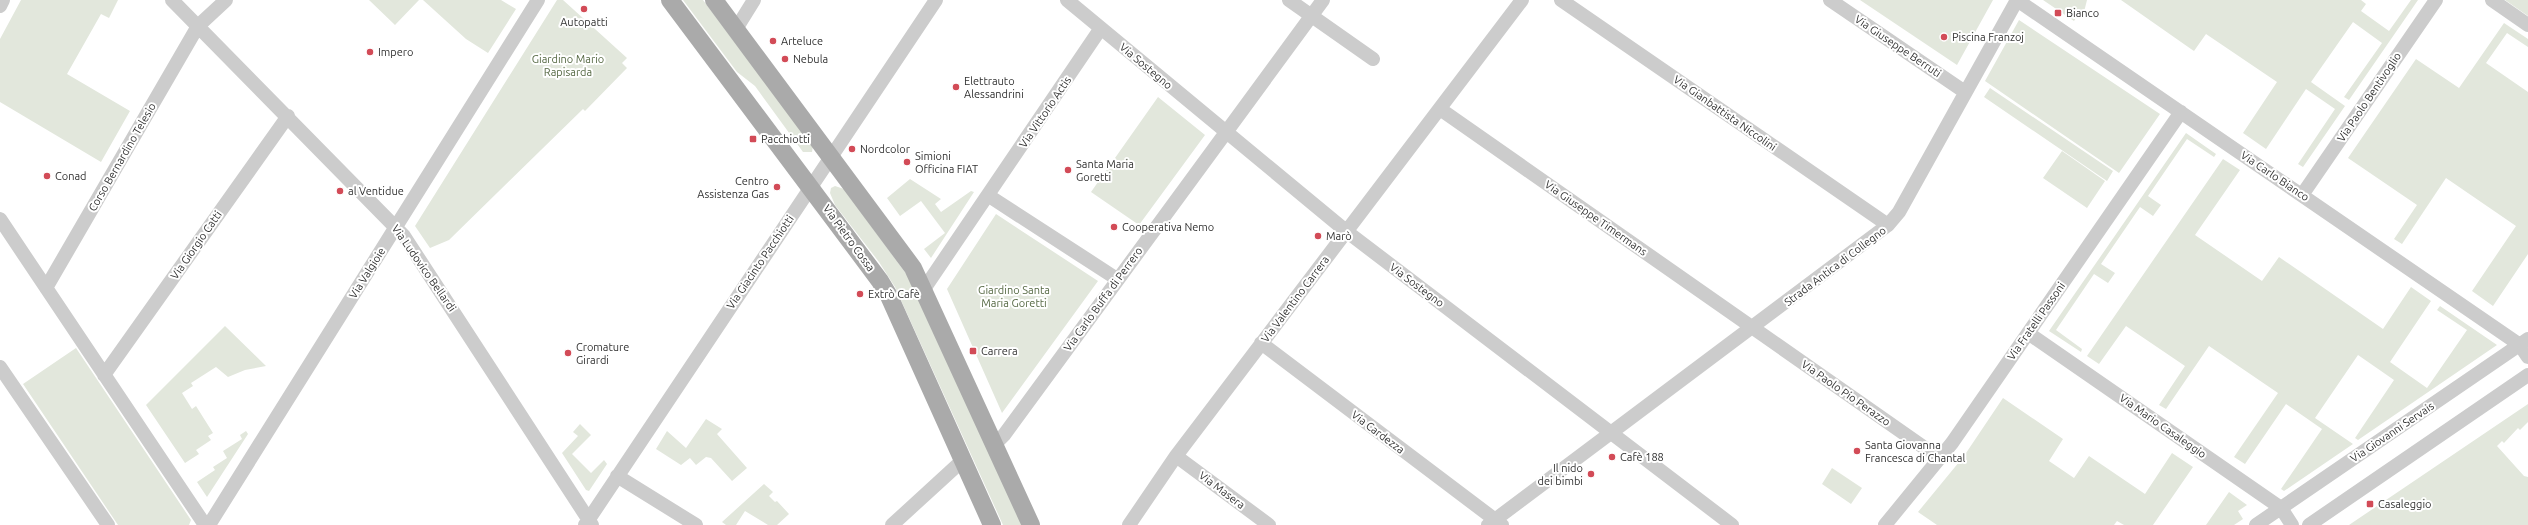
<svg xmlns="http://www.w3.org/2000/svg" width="2528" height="525" viewBox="0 0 2528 525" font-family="Ubuntu,sans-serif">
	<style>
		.green { fill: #e2e7dc }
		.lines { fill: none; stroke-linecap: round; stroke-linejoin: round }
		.minor { stroke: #ccc; stroke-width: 14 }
		.major { stroke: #aaa; stroke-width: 18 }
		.poi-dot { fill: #d24b57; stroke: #fff; stroke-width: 1.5 }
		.labels { text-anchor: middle; stroke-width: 4; stroke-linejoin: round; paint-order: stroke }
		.poi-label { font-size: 11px; fill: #323232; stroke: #fff; text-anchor: start }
		.street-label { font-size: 11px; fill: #323232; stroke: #fff }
		.park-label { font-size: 11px; fill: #566944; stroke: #fff }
	</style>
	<rect width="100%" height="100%" fill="#fff"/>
	<path class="green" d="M 21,0 L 118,0 L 109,18 L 101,14 L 67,74 L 130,111 L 101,162 L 0,102 L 0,39 Z
		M 369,0 L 419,0 L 395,25 Z
		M 423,0 L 501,0 L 516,9 L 488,53 L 466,39 Z
		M 557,0 L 563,0 L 627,58 L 622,63 L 627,68 L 585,111 L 583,109 L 449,240 L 430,248 L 415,226 Z
		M 683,0 L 703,0 L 813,146 L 812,152 L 803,152 L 755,86 L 737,72 Z
		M 1860,0 L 1993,0 L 1957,65 Z
		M 2043,0 L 2087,0 L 2083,16 L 2079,13 L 2074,21 Z
		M 2121,0 L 2361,0 L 2366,4 L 2361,11 L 2389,31 L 2411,0 L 2418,0 L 2349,100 L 2344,97 L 2382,43 L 2353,22 L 2311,82 L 2345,106 L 2303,167 L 2298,164 L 2335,109 L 2306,89 L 2266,149 L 2243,133 L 2277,82 L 2206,34 L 2194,51 L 2191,49 Z
		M 2505,0 L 2528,0 L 2528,16 Z
		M 2019,20 L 2160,114 L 2119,173 L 1985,81 Z
		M 2504,23 L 2528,39 L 2528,47 L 2507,33 L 2486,63 L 2528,92 L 2528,254 L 2493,306 L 2472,291 L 2516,226 L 2446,178 L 2402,244 L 2394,239 L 2417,205 L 2348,158 L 2416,59 L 2459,88 Z
		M 1990,88 L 2113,171 L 2107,181 L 1984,97 Z
		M 1158,97 L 1205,135 L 1139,225 L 1091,192 Z
		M 2186,133 L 2216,154 L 2214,157 L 2187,139 L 2148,196 L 2161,205 L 2153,216 L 2140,207 L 2101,264 L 2115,273 L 2108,283 L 2094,274 L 2056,330 L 2082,349 L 2081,352 L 2049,331 Z
		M 2062,151 L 2105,181 L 2087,208 L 2043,178 Z
		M 2223,159 L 2240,170 L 2195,235 L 2262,281 L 2279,257 L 2383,329 L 2411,287 L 2431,301 L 2390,362 L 2427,388 L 2467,330 L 2437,310 L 2440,306 L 2497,345 L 2358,440 L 2355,438 L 2394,380 L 2358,355 L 2315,418 L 2353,444 L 2284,491 L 2281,489 L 2322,429 L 2286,404 L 2245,464 L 2234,457 L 2278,393 L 2209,346 L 2166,409 L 2159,405 L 2185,366 L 2126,326 L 2099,364 L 2087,356 Z
		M 910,179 L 941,199 L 935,204 L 941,212 L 971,191 L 974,192 L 931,258 L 924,249 L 945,233 L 921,201 L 900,216 L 887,198 Z
		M 835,186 L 844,189 L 907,275 L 1022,525 L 1003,525 L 895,287 L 879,262 L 835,205 L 830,193 L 831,188 Z
		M 996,214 L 1098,281 L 1002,413 L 947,289 Z
		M 225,326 L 266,366 L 245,370 L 228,377 L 216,367 L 191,383 L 193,386 L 182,393 L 192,409 L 196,406 L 213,433 L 208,436 L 211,440 L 196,450 L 199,454 L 185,463 L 146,405 Z
		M 76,348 L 191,520 L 189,525 L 118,525 L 23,384 Z
		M 2003,398 L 2063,439 L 2049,461 L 2074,478 L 2089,456 L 2145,494 L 2172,453 L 2193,467 L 2153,525 L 2124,525 L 2117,521 L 2114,525 L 1937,525 L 1918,512 L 1964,456 Z
		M 2528,404 L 2528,422 L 2520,430 L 2518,428 L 2504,443 L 2502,441 L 2497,446 L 2524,476 L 2528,477 L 2528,525 L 2349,525 Z
		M 706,419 L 722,429 L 717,434 L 747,468 L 732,481 L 711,458 L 706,457 L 696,465 L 690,458 L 681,465 L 656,449 L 667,431 L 686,448 Z
		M 580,424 L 591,435 L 572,454 L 591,473 L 604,460 L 607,464 L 589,491 L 586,490 L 562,453 L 578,436 L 573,432 Z
		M 246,431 L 248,434 L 207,497 L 197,482 L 215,470 L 213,467 L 227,458 L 223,451 L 242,439 L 240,435 Z
		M 1832,468 L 1862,488 L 1851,504 L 1822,484 Z
		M 764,484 L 773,492 L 769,496 L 775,502 L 777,501 L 789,514 L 777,525 L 768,525 L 745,511 L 736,525 L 726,525 L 722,522 Z
		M 2229,492 L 2247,505 L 2238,511 L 2243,519 L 2234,525 L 2206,525 Z"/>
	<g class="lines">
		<path class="minor" d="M 172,0 L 404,236 L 592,525
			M 1067,0 L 1346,231 L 1732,525
			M 1289,0 L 1373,59
			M 1561,0 L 1888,225
			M 1830,0 L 1965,92
			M 2017,0 L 2520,345 L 2528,357
			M 2492,0 L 2528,25
			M 0,6 L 3,0
			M 736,29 L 754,0
			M 1440,109 L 1939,458
			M 2302,195 L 2436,0
			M 989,196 L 1117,279
			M 0,219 L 205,525
			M 46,288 L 198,26 L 226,0
			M 924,289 L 1101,28
			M 2028,333 L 2281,508 L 2292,525
			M 1261,343 L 1502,525
			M 0,367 L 108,525
			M 104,375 L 288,116
			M 994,445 L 1004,435 L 1323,0
			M 1176,456 L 1269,525
			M 617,476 L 696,525
			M 209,525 L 538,0
			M 585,525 L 936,0
			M 892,525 L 963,460
			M 1129,525 L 1176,456 L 1522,0
			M 1488,525 L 1888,225 L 1899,212 L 2017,0
			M 1885,525 L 1952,443 L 2181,112
			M 2256,525 L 2528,339
			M 2309,525 L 2528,375"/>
		<path class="major" d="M 670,0 L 880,281 L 889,296 L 992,525
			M 714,0 L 913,268 L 1031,525"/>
	</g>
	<g class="poi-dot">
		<circle cx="584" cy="9" r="4"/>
		<rect x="2054" y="9" width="8" height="8" rx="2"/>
		<circle cx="1944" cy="37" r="4"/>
		<circle cx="773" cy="41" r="4"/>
		<circle cx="370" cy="52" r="4"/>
		<circle cx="785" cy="59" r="4"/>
		<circle cx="956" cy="87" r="4"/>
		<rect x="749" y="135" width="8" height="8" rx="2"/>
		<circle cx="852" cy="149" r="4"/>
		<circle cx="907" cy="162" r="4"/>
		<circle cx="1068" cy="170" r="4"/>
		<circle cx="47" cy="176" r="4"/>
		<circle cx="777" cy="187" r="4"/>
		<circle cx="340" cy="191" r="4"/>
		<circle cx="1114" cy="227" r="4"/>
		<circle cx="1318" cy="236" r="4"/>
		<circle cx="860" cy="294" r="4"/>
		<rect x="969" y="347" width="8" height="8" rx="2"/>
		<circle cx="568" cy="353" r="4"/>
		<circle cx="1857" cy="451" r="4"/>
		<circle cx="1612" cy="457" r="4"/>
		<circle cx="1591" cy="474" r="4"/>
		<rect x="2366" y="500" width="8" height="8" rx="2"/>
	</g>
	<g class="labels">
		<g class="poi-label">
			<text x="2066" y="17">Bianco</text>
			<text x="584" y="26" text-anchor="middle">Autopatti</text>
			<text x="1952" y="41">Piscina Franzoj</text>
			<text x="781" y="45">Arteluce</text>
			<text x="378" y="56">Impero</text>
			<text x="793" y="63">Nebula</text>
			<text x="964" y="85">Elettrauto<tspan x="964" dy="13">Alessandrini</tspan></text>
			<text x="761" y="143">Pacchiotti</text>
			<text x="860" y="153">Nordcolor</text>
			<text x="915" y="160">Simioni<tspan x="915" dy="13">Officina FIAT</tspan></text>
			<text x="1076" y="168">Santa Maria<tspan x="1076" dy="13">Goretti</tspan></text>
			<text x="55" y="180">Conad</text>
			<text x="769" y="185" text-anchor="end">Centro<tspan x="769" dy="13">Assistenza Gas</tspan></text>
			<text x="348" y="195">al Ventidue</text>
			<text x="1122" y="231">Cooperativa Nemo</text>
			<text x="1326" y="240">Marò</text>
			<text x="868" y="298">Extrò Cafè</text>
			<text x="576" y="351">Cromature<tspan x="576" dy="13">Girardi</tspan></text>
			<text x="981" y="355">Carrera</text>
			<text x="1865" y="449">Santa Giovanna<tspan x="1865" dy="13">Francesca di Chantal</tspan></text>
			<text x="1620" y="461">Cafè 188</text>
			<text x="1583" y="472" text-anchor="end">Il nido<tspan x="1583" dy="13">dei bimbi</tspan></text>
			<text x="2378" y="508">Casaleggio</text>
		</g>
		<g class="street-label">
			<text transform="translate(1898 46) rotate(34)" y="4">Via Giuseppe Berruti</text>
			<text transform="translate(1146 66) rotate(40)" y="4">Via Sostegno</text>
			<text transform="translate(2369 97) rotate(-56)" y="4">Via Paolo Bentivoglio</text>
			<text transform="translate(1045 112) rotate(-56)" y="4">Via Vittorio Actis</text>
			<text transform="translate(1725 113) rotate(35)" y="4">Via Gianbattista Niccolini</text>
			<text transform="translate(122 157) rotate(-60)" y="4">Corso Bernardino Telesio</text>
			<text transform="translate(2275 176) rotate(34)" y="4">Via Carlo Bianco</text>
			<text transform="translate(1596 218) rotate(35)" y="4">Via Giuseppe Timermans</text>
			<text transform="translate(849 238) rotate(54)" y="4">Via Pietro Cossa</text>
			<text transform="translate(196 245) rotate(-55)" y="4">Via Giorgio Catti</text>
			<text transform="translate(760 262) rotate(-56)" y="4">Via Giacinto Pacchiotti</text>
			<text transform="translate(1835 266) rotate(-37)" y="4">Strada Antica di Collegno</text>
			<text transform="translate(424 268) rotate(55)" y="4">Via Ludovico Bellardi</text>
			<text transform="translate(367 273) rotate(-58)" y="4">Via Valgioie</text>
			<text transform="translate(1417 285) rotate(37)" y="4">Via Sostegno</text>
			<text transform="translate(1103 299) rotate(-54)" y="4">Via Carlo Buffa di Perrero</text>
			<text transform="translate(1295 299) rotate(-53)" y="4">Via Valentino Carrera</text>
			<text transform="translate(2036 321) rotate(-55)" y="4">Via Fratelli Passoni</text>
			<text transform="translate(1846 393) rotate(35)" y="4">Via Paolo Pio Perazzo</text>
			<text transform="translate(2163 426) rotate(35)" y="4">Via Mario Casaleggio</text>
			<text transform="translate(1378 432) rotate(37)" y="4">Via Cardezza</text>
			<text transform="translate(2392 432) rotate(-34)" y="4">Via Giovanni Servais</text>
			<text transform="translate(1222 490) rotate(37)" y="4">Via Masera</text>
		</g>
		<g class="park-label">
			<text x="568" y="63">Giardino Mario<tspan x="568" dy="13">Rapisarda</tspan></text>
			<text x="1014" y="294">Giardino Santa<tspan x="1014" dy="13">Maria Goretti</tspan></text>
		</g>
	</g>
</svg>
